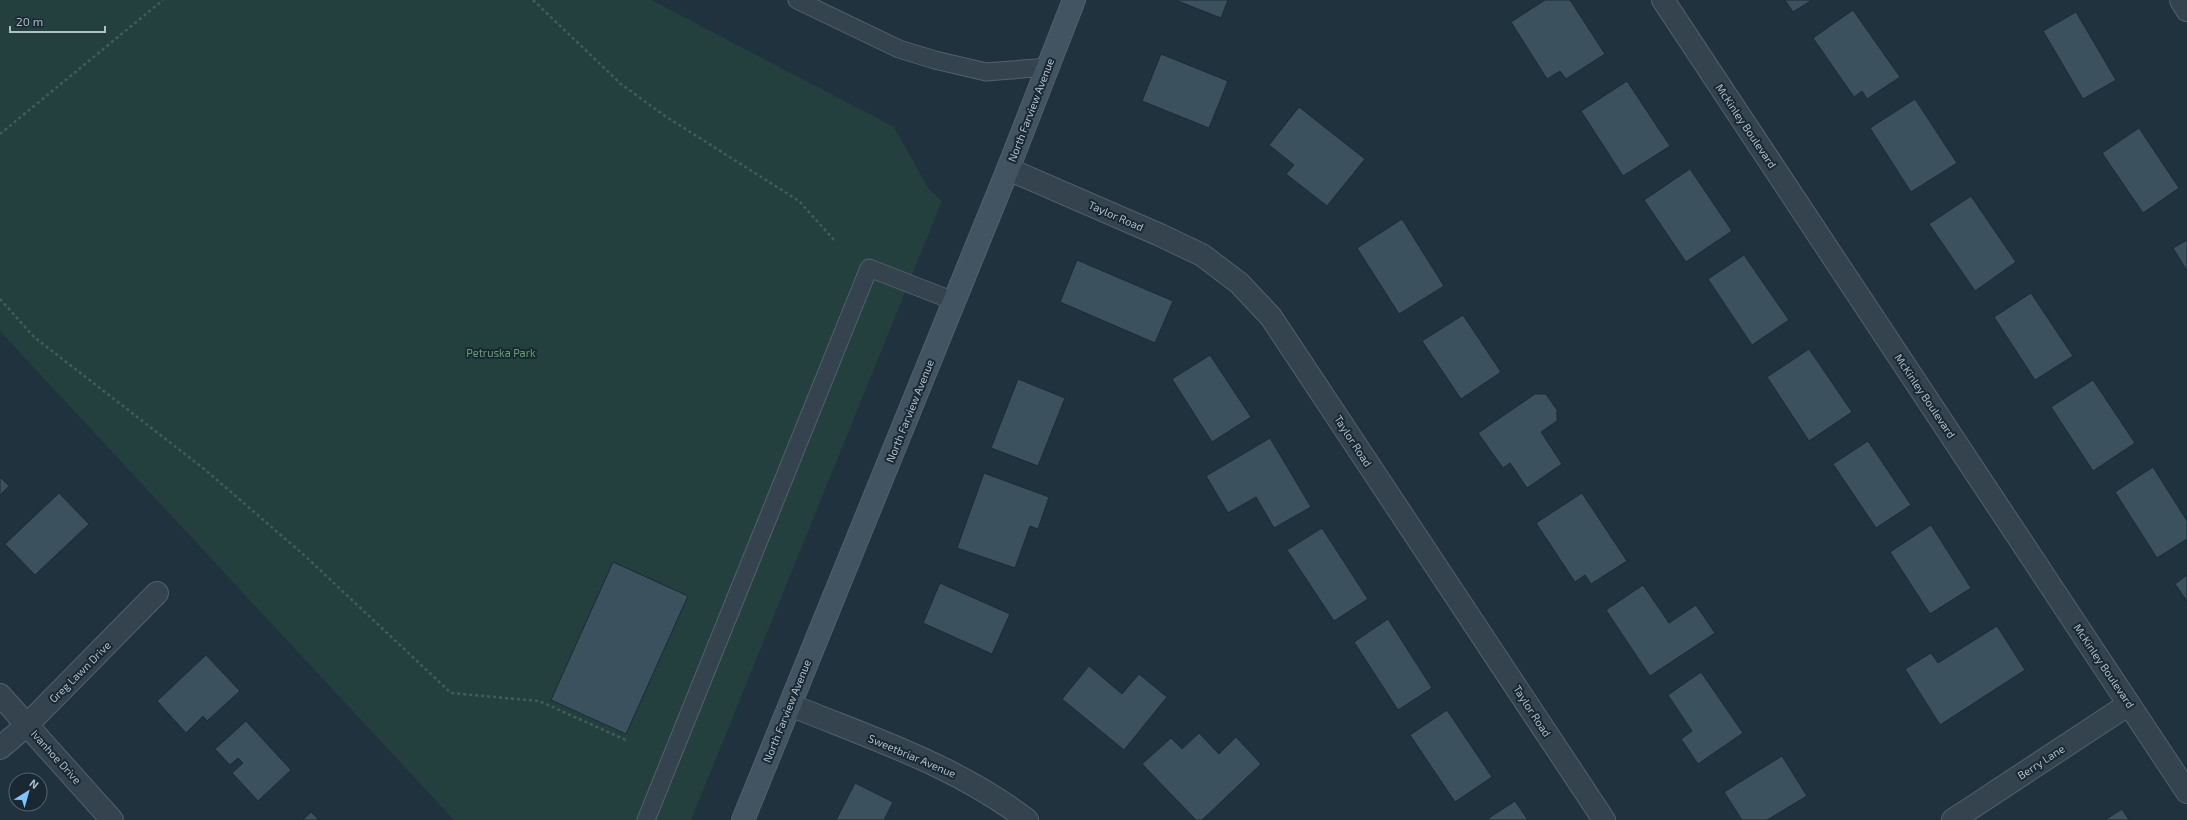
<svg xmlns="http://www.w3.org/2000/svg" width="2187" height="820" viewBox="0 0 2187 820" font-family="'Exo 2',sans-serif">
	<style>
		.green { fill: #23403f }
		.building { fill: #3c515e; stroke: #1c2a35 }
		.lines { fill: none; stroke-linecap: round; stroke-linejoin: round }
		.lane-casing { stroke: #53616c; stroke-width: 19 }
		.street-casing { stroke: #53616c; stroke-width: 24 }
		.secondary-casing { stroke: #53616c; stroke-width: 24 }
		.path { stroke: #415c5b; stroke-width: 2.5; stroke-dasharray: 3 3; stroke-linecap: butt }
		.lane { stroke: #35434f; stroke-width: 17 }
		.street { stroke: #35434f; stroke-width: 22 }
		.secondary { stroke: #425362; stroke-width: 22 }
		.labels { text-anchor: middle; stroke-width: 4; stroke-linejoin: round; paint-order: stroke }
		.street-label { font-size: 11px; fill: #b0beca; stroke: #1a2833 }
		.park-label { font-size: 11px; fill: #659e6a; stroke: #1a2833 }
	</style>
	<rect width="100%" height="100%" fill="#21323f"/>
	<path class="green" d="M 0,0 L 651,0 L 894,127 L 928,188 L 942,201 L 691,820 L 454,820 L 0,331 Z"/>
	<path class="building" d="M 1175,0 L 1228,0 L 1221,18 Z
		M 1545,0 L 1570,0 L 1605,54 L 1566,79 L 1560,71 L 1547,79 L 1511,22 Z
		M 1785,0 L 1812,0 L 1793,12 Z
		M 1853,10 L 1900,77 L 1867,99 L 1862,91 L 1854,97 L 1813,38 Z
		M 2076,12 L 2116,80 L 2083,99 L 2043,31 Z
		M 1161,54 L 1228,81 L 1209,128 L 1142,101 Z
		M 1627,81 L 1670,146 L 1623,176 L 1581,111 Z
		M 1915,99 L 1957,163 L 1911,192 L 1870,128 Z
		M 1299,107 L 1365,159 L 1327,206 L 1286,174 L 1294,165 L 1269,145 Z
		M 2139,128 L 2179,188 L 2143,213 L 2102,153 Z
		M 1690,169 L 1732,231 L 1686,262 L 1644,200 Z
		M 1971,196 L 2016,262 L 1975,291 L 1929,224 Z
		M 1402,219 L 1444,286 L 1399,314 L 1357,248 Z
		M 2187,240 L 2187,271 L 2173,248 Z
		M 1744,255 L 1789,320 L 1752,345 L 1708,279 Z
		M 1077,260 L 1173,301 L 1155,343 L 1060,302 Z
		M 2031,293 L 2073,356 L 2035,380 L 1994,317 Z
		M 1463,315 L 1501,372 L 1461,399 L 1422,341 Z
		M 1809,349 L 1852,412 L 1809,441 L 1767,377 Z
		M 1210,355 L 1251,417 L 1212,442 L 1172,379 Z
		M 1018,379 L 1065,398 L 1038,466 L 991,448 Z
		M 2093,380 L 2135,443 L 2093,471 L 2051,407 Z
		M 1535,394 L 1546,394 L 1557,410 L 1557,421 L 1541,432 L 1562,464 L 1527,488 L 1510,463 L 1503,468 L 1478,433 Z
		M 1270,438 L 1311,507 L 1274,528 L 1256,497 L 1228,513 L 1206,476 Z
		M 1868,441 L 1911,505 L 1876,528 L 1833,464 Z
		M 2153,467 L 2187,521 L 2187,539 L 2157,558 L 2115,492 Z
		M 984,473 L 1049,497 L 1038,529 L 1030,526 L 1015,568 L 957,548 Z
		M 0,477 L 9,486 L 0,495 Z
		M 59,493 L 89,524 L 35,575 L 5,544 Z
		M 1582,493 L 1627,561 L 1591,584 L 1585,575 L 1575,582 L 1536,523 Z
		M 1931,525 L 1971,588 L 1930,614 L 1890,552 Z
		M 1322,528 L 1368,599 L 1334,621 L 1287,550 Z
		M 613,562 L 688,596 L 626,734 L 551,700 Z
		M 2187,575 L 2187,601 L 2175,584 Z
		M 940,583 L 1010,614 L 992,654 L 923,623 Z
		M 1643,585 L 1669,623 L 1696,605 L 1715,633 L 1650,676 L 1606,610 Z
		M 1388,619 L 1432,688 L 1398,710 L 1354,642 Z
		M 1997,626 L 2025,670 L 1940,725 L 1905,669 L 1931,653 L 1938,663 Z
		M 206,655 L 240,691 L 207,721 L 203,716 L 186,733 L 157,701 Z
		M 1089,666 L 1122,694 L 1139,674 L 1167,697 L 1124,750 L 1062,699 Z
		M 1701,672 L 1743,733 L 1698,764 L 1681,739 L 1692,731 L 1668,695 Z
		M 1447,710 L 1492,777 L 1455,802 L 1410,735 Z
		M 246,721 L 291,770 L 258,801 L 232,773 L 243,763 L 238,758 L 230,765 L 215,749 Z
		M 1199,733 L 1219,754 L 1236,737 L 1261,764 L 1202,820 L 1196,820 L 1142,764 L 1171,738 L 1182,749 Z
		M 1782,756 L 1807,796 L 1767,820 L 1742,820 L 1724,792 Z
		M 855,783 L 893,802 L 884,820 L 836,820 Z
		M 1515,801 L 1528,820 L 1486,820 Z
		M 2122,809 L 2129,820 L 2105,820 Z
		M 311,812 L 319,820 L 303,820 Z"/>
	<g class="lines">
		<g class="lane-casing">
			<path id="lane" d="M 797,0 L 899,49 L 935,60 L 986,72 L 1048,67
				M 646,820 L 869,268 L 954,301"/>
		</g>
		<g class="street-casing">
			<path id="street" d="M 1663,0 L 2187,792
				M 2181,0 L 2187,10
				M 1008,169 L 1160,235 L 1202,255 L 1239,283 L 1271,317 L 1604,820
				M 0,695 L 112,820
				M 790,705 C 871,738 957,766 1027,820
				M 0,748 L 27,725 L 157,593
				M 1953,820 L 2129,704"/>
		</g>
		<g class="secondary-casing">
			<path id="secondary" d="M 743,820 L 1008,169 L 1074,0"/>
		</g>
		<path class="path" d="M 533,0 L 621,84 L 665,116 L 799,201 L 835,241
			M 0,134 L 163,0
			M 0,299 L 34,337 L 203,468 L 304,555 L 451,693 L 539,701 L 628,741"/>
		<use href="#lane" class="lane"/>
		<use href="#street" class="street"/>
		<use href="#secondary" class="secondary"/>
	</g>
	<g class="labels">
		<g class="street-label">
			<text transform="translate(1031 110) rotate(-69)" y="4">North Farview Avenue</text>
			<text transform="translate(1746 126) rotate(56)" y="4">McKinley Boulevard</text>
			<text transform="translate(1116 216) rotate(24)" y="4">Taylor Road</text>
			<text transform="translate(1925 396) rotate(56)" y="4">McKinley Boulevard</text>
			<text transform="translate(910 411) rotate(-68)" y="4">North Farview Avenue</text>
			<text transform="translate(1353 441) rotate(57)" y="4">Taylor Road</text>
			<text transform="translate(2104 666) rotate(56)" y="4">McKinley Boulevard</text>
			<text transform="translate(80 672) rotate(-45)" y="4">Greg Lawn Drive</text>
			<text transform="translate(787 711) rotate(-68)" y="4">North Farview Avenue</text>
			<text transform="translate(1532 711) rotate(57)" y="4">Taylor Road</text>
			<text transform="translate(912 756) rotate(23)" y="4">Sweetbriar Avenue</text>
			<text transform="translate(56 757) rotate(48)" y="4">Ivanhoe Drive</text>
			<text transform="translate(2041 762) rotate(-33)" y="4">Berry Lane</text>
		</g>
		<g class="park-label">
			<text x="501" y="357">Petruska Park</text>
		</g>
	</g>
	<g transform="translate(28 792) rotate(37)"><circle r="19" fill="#1a2833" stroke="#56646f"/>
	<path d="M0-3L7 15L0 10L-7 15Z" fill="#80c3ff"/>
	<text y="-6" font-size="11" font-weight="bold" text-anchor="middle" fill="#b0beca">N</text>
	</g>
	<path d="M10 26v6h95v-6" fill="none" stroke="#b0beca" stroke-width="2"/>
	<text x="16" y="26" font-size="12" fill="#b0beca" stroke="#1a2833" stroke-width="3" paint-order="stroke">20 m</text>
</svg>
